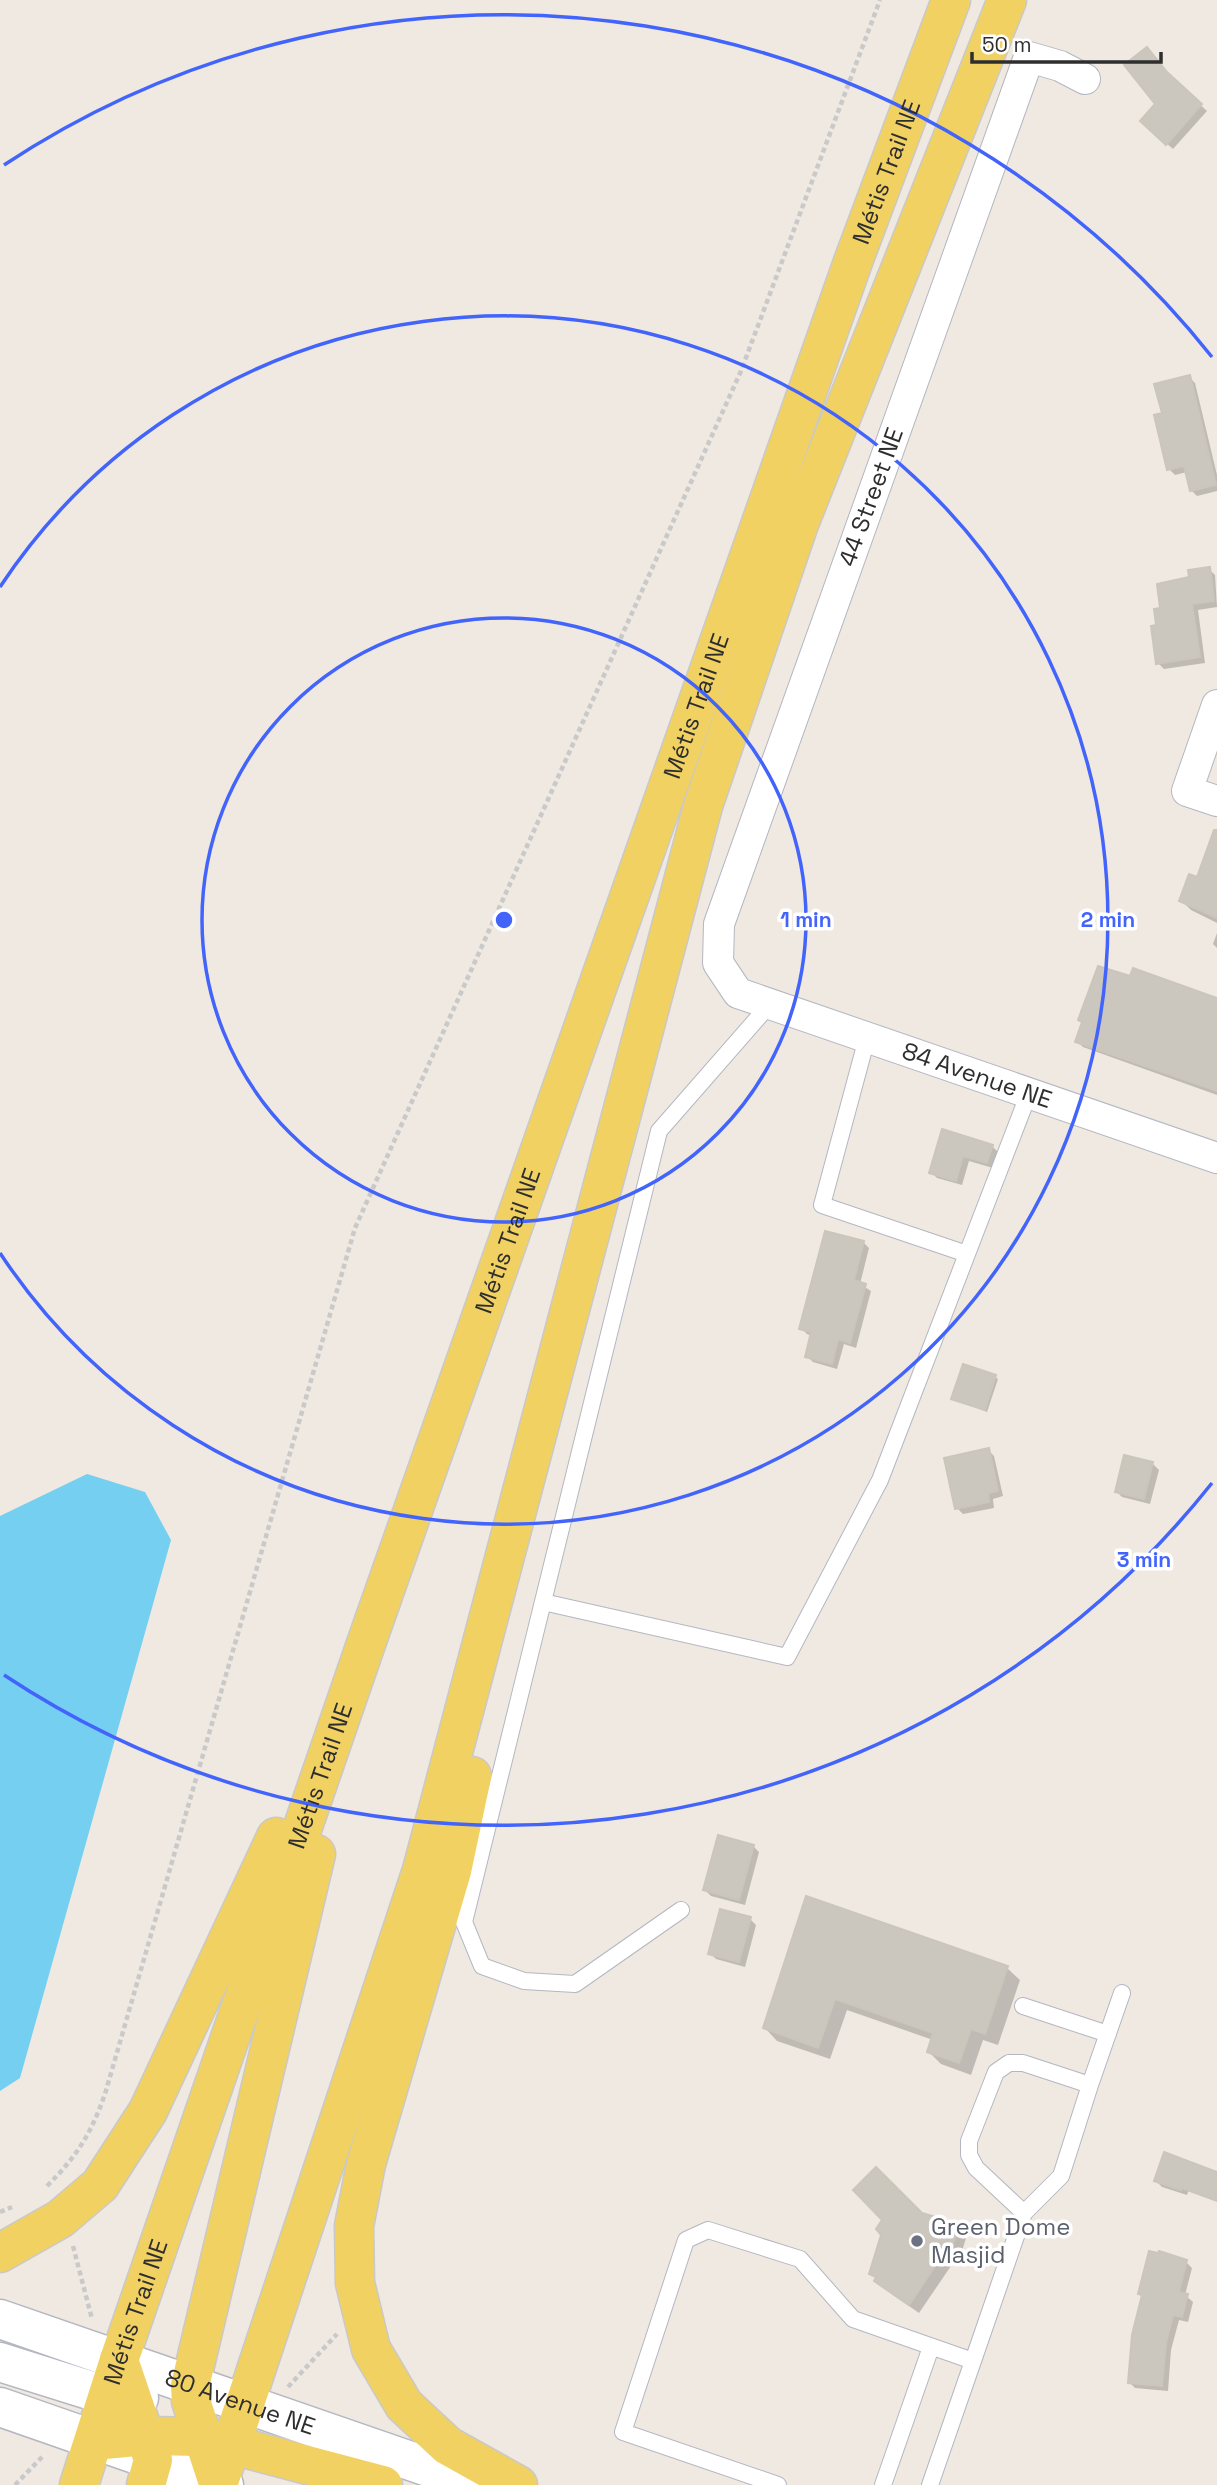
<svg xmlns="http://www.w3.org/2000/svg" width="1217" height="2485" viewBox="0 0 1217 2485" font-family="'Space Grotesk',sans-serif">
	<style>
		.water { fill: #75cff0 }
		.shadow { fill: #0003 }
		.building { fill: #cbc7bf; stroke: #cbc5ba; stroke-width: 2 }
		.lines { fill: none; stroke-linecap: round; stroke-linejoin: round }
		.lane-casing { stroke: #b4b7c1; stroke-width: 18 }
		.street-casing { stroke: #b4b7c1; stroke-width: 32 }
		.secondary-casing { stroke: #b4b7c1; stroke-width: 41 }
		.primary-casing { stroke: #c9c9c9; stroke-width: 41 }
		.path { stroke: #c9c9c9; stroke-width: 4.5; stroke-dasharray: 5 3.5; stroke-linecap: butt }
		.lane { stroke: #fff; stroke-width: 16 }
		.street { stroke: #fff; stroke-width: 30 }
		.secondary { stroke: #fff; stroke-width: 38 }
		.primary { stroke: #f2d163; stroke-width: 38 }
		.ring { fill: none; stroke: #4264fb; stroke-width: 3.5 }
		.worship-dot { fill: #6b7280; stroke: #fff; stroke-width: 2.5 }
		.labels { text-anchor: middle; stroke-width: 7; stroke-linejoin: round; paint-order: stroke }
		.street-label { font-size: 24px; fill: #2e2e2e; stroke: #fff }
		.worship-label { font-size: 24px; fill: #5b616d; stroke: #fff; text-anchor: start }
		.centre { fill: #4264fb; stroke: #fff; stroke-width: 3.5 }
		.ring-label { font-size: 21px; text-anchor: middle; font-weight: bold; fill: #4264fb; stroke: #fff; stroke-width: 7; stroke-linejoin: round; paint-order: stroke }
	</style>
	<rect width="100%" height="100%" fill="#efe9e1"/>
	<path class="water" d="M 87,1474 L 145,1492 L 171,1540 L 20,2078 L 0,2091 L 0,1516 Z"/>
	<path class="shadow" d="M 1171,78 L 1207,111 L 1173,149 L 1148,127 Z
		M 1189,377 L 1195,383 L 1217,475 L 1217,491 L 1197,496 L 1191,490 L 1187,472 L 1175,475 L 1169,469 L 1164,414 Z
		M 1209,569 L 1215,575 L 1217,607 L 1198,610 L 1205,663 L 1164,669 L 1158,663 L 1158,627 L 1162,609 L 1191,578 Z
		M 1217,867 L 1217,923 L 1191,910 L 1181,900 L 1198,879 Z
		M 1217,933 L 1217,948 L 1213,944 Z
		M 1131,979 L 1217,999 L 1217,1095 L 1083,1047 L 1077,1041 Z
		M 943,1131 L 992,1146 L 998,1152 L 993,1168 L 969,1161 L 962,1185 L 937,1178 L 931,1172 Z
		M 863,1242 L 869,1248 L 860,1284 L 871,1291 L 856,1348 L 844,1344 L 837,1369 L 813,1362 L 807,1356 L 812,1336 L 807,1334 L 801,1328 Z
		M 995,1377 L 998,1379 L 987,1412 L 953,1398 Z
		M 988,1450 L 994,1456 L 1003,1496 L 993,1499 L 994,1508 L 963,1514 L 957,1508 Z
		M 1125,1457 L 1153,1464 L 1159,1470 L 1150,1504 L 1122,1497 L 1116,1491 Z
		M 753,1846 L 759,1852 L 745,1905 L 711,1896 L 705,1890 Z
		M 807,1898 L 1007,1968 L 1020,1980 L 998,2045 L 983,2040 L 971,2075 L 941,2064 L 929,2052 L 933,2040 L 847,2010 L 830,2059 L 777,2041 L 765,2028 Z
		M 750,1919 L 756,1925 L 745,1967 L 716,1959 L 710,1953 Z
		M 1196,2170 L 1187,2195 L 1162,2187 L 1156,2181 Z
		M 958,2226 L 967,2235 L 958,2264 L 953,2263 L 919,2313 L 886,2290 L 871,2273 Z
		M 1186,2262 L 1192,2268 L 1185,2295 L 1193,2302 L 1188,2322 L 1179,2320 L 1171,2350 L 1168,2391 L 1135,2388 L 1129,2382 L 1143,2297 L 1140,2293 Z"/>
	<path class="building" d="M 1147,47 L 1167,72 L 1202,104 L 1166,145 L 1140,121 L 1155,104 L 1124,65 Z
		M 1190,375 L 1216,485 L 1190,491 L 1184,466 L 1167,470 L 1154,415 L 1162,413 L 1154,384 Z
		M 1210,567 L 1214,601 L 1192,604 L 1200,657 L 1156,664 L 1151,626 L 1156,625 L 1154,609 L 1160,608 L 1157,584 L 1189,577 L 1188,570 Z
		M 1214,830 L 1217,830 L 1217,918 L 1179,901 L 1189,874 L 1197,877 Z
		M 1098,966 L 1130,976 L 1133,968 L 1217,998 L 1217,1091 L 1075,1042 L 1082,1022 L 1078,1020 Z
		M 942,1129 L 993,1145 L 987,1163 L 963,1156 L 956,1181 L 929,1173 Z
		M 825,1231 L 864,1241 L 854,1280 L 866,1284 L 850,1343 L 838,1339 L 832,1364 L 805,1357 L 811,1332 L 799,1329 Z
		M 963,1364 L 996,1375 L 985,1410 L 951,1399 Z
		M 989,1448 L 998,1491 L 988,1493 L 989,1502 L 955,1509 L 944,1458 Z
		M 1124,1455 L 1153,1462 L 1144,1499 L 1115,1492 Z
		M 718,1835 L 754,1845 L 739,1900 L 703,1890 Z
		M 806,1896 L 1008,1966 L 985,2034 L 971,2029 L 959,2063 L 927,2052 L 933,2033 L 835,1999 L 818,2048 L 763,2028 Z
		M 720,1909 L 751,1917 L 739,1962 L 708,1954 Z
		M 1164,2152 L 1217,2172 L 1217,2201 L 1182,2188 L 1181,2190 L 1154,2181 Z
		M 876,2167 L 922,2213 L 959,2224 L 949,2256 L 943,2254 L 909,2305 L 874,2281 L 876,2277 L 869,2274 L 881,2235 L 876,2229 L 882,2220 L 853,2190 Z
		M 1149,2251 L 1158,2253 L 1159,2251 L 1187,2260 L 1179,2292 L 1188,2294 L 1182,2317 L 1173,2315 L 1166,2343 L 1162,2386 L 1128,2383 L 1132,2335 L 1142,2295 L 1138,2294 Z"/>
	<g class="lines">
		<g class="lane-casing">
			<path id="lane" d="M 867,1038 L 822,1205 L 967,1254
				M 543,1602 L 787,1657 L 880,1480 L 1029,1093
				M 681,1910 L 575,1984 L 524,1981 L 482,1966 L 464,1922 L 659,1131 L 770,1004
				M 1023,2006 L 1108,2034
				M 1024,2213 L 1061,2176 L 1090,2085
				M 973,2361 L 1024,2213 L 976,2168 L 969,2155 L 969,2141 L 996,2072 L 1009,2063 L 1023,2063 L 1090,2085 L 1122,1993
				M 778,2485 L 623,2432 L 686,2240 L 708,2230 L 800,2259 L 853,2319 L 973,2361 L 930,2485
				M 883,2485 L 931,2347"/>
		</g>
		<g class="street-casing">
			<g id="street">
				<path id="s1" d="M 1085,79 L 1060,66 L 1029,57 L 719,924 L 718,963 L 738,993 L 1217,1158"/>
				<path d="M 1217,705 L 1187,791 L 1217,801"/>
			</g>
		</g>
		<g class="secondary-casing">
			<g id="secondary">
				<path id="s2" d="M 0,2319 L 480,2485"/>
				<path d="M 0,2362 L 108,2396 L 139,2398"/>
				<path d="M 0,2407 L 224,2485"/>
			</g>
		</g>
		<g class="primary-casing">
			<g id="primary">
				<path d="M 472,1776 L 452,1871 L 366,2164 L 354,2226 L 355,2283 L 371,2349 L 404,2405 L 448,2446 L 518,2485"/>
				<path d="M 0,2253 L 60,2219 L 100,2185 L 148,2111 L 276,1837"/>
				<path d="M 119,2360 L 153,2460 L 146,2485"/>
				<path d="M 94,2441 L 146,2436 L 202,2437 L 383,2485"/>
				<path d="M 218,2483 L 191,2401 L 190,2386 L 316,1854"/>
				<path id="s3" d="M 79,2485 L 119,2360 L 368,1638 L 854,259 L 951,0"/>
				<path d="M 218,2485 L 422,1870 L 703,806 L 799,524 L 1007,0"/>
			</g>
		</g>
		<path class="path" d="M 47,2186 C 77,2156 91,2134 105,2094 L 355,1228 L 741,371 L 880,0
			M 0,2212 L 12,2207
			M 73,2246 L 92,2319
			M 288,2387 L 337,2334
			M 15,2485 L 44,2455"/>
		<use href="#lane" class="lane"/>
		<use href="#street" class="street"/>
		<use href="#secondary" class="secondary"/>
		<use href="#primary" class="primary"/>
	</g>
	<g class="ring">
		<circle cx="504" cy="920" r="302"/>
		<path d="M0 587A604 604 0 1 1 0 1253"/>
		<path d="M1212 1483A905 905 0 0 1 4 1675M4 165A905 905 0 0 1 1212 357"/>
	</g>
	<circle class="worship-dot" cx="917" cy="2241" r="7"/>
	<g class="labels">
		<g class="street-label">
			<text dy="8" stroke="none"><textPath href="#s3" startOffset="2450">Métis Trail NE</textPath></text>
			<text transform="translate(871 497) rotate(-70)" y="8">44 Street NE</text>
			<text dy="8" stroke="none"><textPath href="#s3" startOffset="1883">Métis Trail NE</textPath></text>
			<text dy="8" stroke="none"><textPath href="#s1" startOffset="1309">84 Avenue NE</textPath></text>
			<text dy="8" stroke="none"><textPath href="#s3" startOffset="1316">Métis Trail NE</textPath></text>
			<text dy="8" stroke="none"><textPath href="#s3" startOffset="749">Métis Trail NE</textPath></text>
			<text dy="8" stroke="none"><textPath href="#s3" startOffset="182">Métis Trail NE</textPath></text>
			<text dy="8" stroke="none"><textPath href="#s2" startOffset="254">80 Avenue NE</textPath></text>
		</g>
		<g class="worship-label">
			<text x="931" y="2235">Green Dome<tspan x="931" dy="28">Masjid</tspan></text>
		</g>
	</g>
	<circle cx="504" cy="920" r="10" class="centre"/>
	<g class="ring-label">
		<text x="806" y="927">1 min</text>
		<text x="1108" y="927">2 min</text>
		<text x="1144" y="1567">3 min</text>
	</g>
	<path d="M972 52v10h189v-10" fill="none" stroke="#2e2e2e" stroke-width="3.5"/>
	<text x="982" y="52" font-size="21" fill="#2e2e2e" stroke="#ffffff" stroke-width="5" paint-order="stroke">50 m</text>
</svg>
